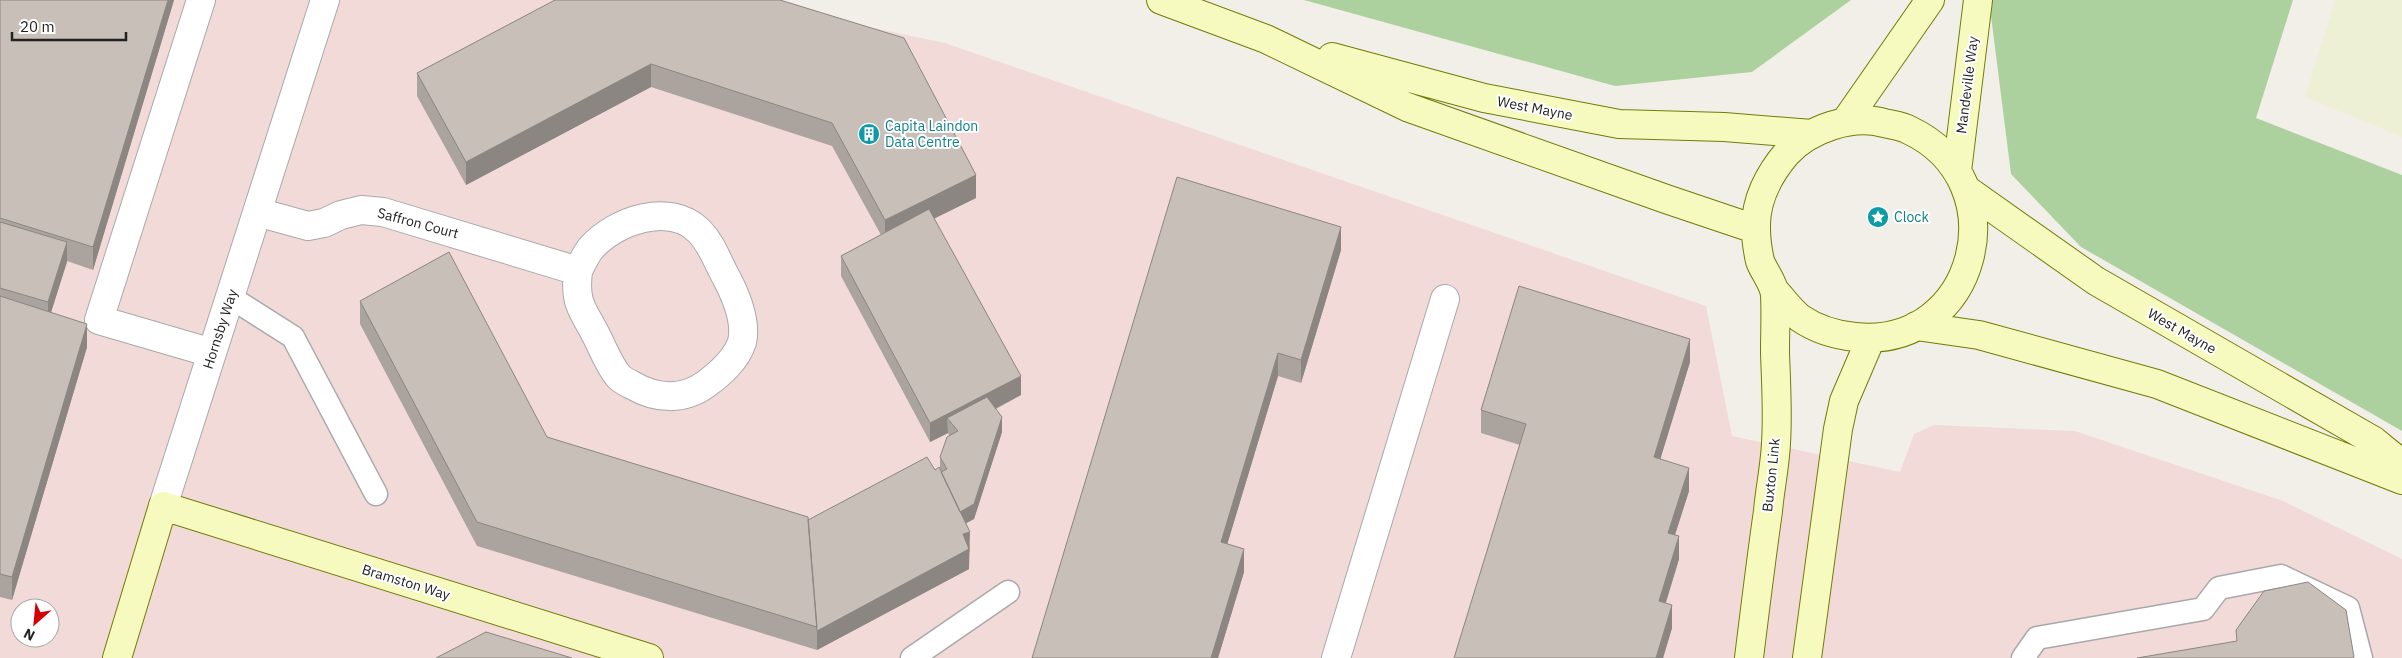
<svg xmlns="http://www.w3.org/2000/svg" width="2402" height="658" viewBox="0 0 2402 658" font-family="'IBM Plex Sans',sans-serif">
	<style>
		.commercial { fill: #f2dad9; fill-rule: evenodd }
		.farmland { fill: #eef0d5 }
		.forest { fill: #add19e }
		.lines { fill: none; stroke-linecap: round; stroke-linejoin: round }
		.lane-casing { stroke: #a9a9a9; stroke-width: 25 }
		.street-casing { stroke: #a9a9a9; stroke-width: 30 }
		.secondary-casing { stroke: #707d05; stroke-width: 30 }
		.lane { stroke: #fff; stroke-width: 22 }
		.street { stroke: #fff; stroke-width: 28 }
		.secondary { stroke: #f7fabf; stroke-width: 28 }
		.wall { fill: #aba49e }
		.shaded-wall { fill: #8b8681 }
		.building { fill: #c7bfb8; stroke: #8b8681 }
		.labels { text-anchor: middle; stroke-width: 4; stroke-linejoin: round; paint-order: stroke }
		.street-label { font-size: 14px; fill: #222; stroke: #fff }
		.culture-label { font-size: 14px; fill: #0d838f; stroke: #fff; text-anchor: start }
	</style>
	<rect width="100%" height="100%" fill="#f2efe9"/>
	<path class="commercial" d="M 0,0 L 739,0 L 945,43 L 1706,306 L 1732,436 L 1900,472 L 1914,434 L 1934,425 L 2075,431 L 2283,501 L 2402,559 L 2402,658 L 0,658 ZM 20,608 L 50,608 L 50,638 L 20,638 Z"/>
	<path class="farmland" d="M 2335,0 L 2402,0 L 2402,137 L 2305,97 Z"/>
	<path class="forest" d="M 1304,0 L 1851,0 L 1752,72 L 1615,86 Z
		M 1989,0 L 2293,0 L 2256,118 L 2402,175 L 2402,431 L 2081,247 L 2011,174 Z"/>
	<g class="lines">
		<g class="lane-casing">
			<path id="lane" d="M 230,297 L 293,337 L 376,494
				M 912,658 L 1008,592
				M 2023,658 L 2037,638 L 2203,609 L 2219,588 L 2281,576 L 2348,608 L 2361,658"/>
		</g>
		<g class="street-casing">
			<path id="street" d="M 201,0 L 99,320 L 212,353
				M 257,212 L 308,226 L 324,223 L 341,215 L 361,210 L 383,212 L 578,271 C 582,263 586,254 591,248 C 616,220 670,202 699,231 C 712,244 717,261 726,277 C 735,294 747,321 742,342 C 736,360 721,373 706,384 C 683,401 656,399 632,385 C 628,383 622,380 619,377 C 609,365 604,351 597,337 C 583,309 574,305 578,271
				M 163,506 L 325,0
				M 1336,658 L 1445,299"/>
		</g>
		<g class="secondary-casing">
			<path id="secondary" d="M 1161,0 L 1266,39 L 1407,107 L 1666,199 L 1755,229
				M 1332,57 L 1484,98 L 1619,124 L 1724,127 L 1812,134
				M 1845,122 L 1930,0
				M 1957,171 L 1978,0
				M 1967,190 L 2096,281 L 2374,441 L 2402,464
				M 1916,326 L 1979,335 L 2157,384 L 2402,480
				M 117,658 L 163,506 L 649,658
				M 1749,658 C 1755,609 1761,560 1768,511 C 1770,488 1775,466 1776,443 C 1778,413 1776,382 1775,353 C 1775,334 1776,314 1775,295 C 1774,283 1764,272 1760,261 C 1758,252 1756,239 1756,229 C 1755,201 1769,174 1787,153 C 1809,129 1852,114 1884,123 C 1892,125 1902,126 1909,130 C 2020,182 1977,350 1855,337 C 1836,335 1816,329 1800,318 C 1791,311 1783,300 1775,291
				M 1807,658 L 1838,429 L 1844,401 L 1871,338"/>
		</g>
		<use href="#lane" class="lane"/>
		<use href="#street" class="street"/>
		<use href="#secondary" class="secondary"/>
	</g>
	<path class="wall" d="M 0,0 L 174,0 L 93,270 L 67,261 L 51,312 L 87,347 L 12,600 L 0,597 Z
		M 780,0 L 976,198 L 934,218 L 1021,395 L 996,409 L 1002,432 L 974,519 L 966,523 L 970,551 L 969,552 L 969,569 L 817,650 L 477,546 L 360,324 L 360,301 L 547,437 L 808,520 L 935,470 L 940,470 L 940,457 L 949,435 L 948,433 L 930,442 L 841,276 L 841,256 L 881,235 L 832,146 L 651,87 L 466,185 L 417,96 L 417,73 Z
		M 1341,250 L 1301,383 L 1278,376 L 1227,544 L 1244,572 L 1218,658 L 1032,658 Z
		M 1690,362 L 1660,459 L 1689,491 L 1675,535 L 1679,559 L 1666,603 L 1672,628 L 1663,658 L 1454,658 L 1520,445 L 1481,433 L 1481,410 Z"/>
	<path class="shaded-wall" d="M 168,0 L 174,0 L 93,270 L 93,247 Z
		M 651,64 L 651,87 L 466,185 L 466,162 Z
		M 976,175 L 976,198 L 885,243 L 885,220 Z
		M 1341,227 L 1341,250 L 1301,383 L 1301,360 Z
		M 67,242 L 67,262 L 48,322 L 48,302 Z
		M 87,324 L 87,347 L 12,600 L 12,577 Z
		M 1690,339 L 1690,362 L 1654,480 L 1654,457 Z
		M 1278,353 L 1278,376 L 1221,565 L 1221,542 Z
		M 1021,376 L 1021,395 L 956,429 L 947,418 L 948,433 L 930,442 L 930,423 Z
		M 1002,417 L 1002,432 L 974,519 L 959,527 L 959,512 Z
		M 1689,468 L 1689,491 L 1668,556 L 1668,533 Z
		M 970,532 L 969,569 L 817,650 L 817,631 L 963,534 Z
		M 1679,536 L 1679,559 L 1659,624 L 1659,601 Z
		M 1244,549 L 1244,572 L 1218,658 L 1211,658 Z
		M 1672,605 L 1672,628 L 1663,658 L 1656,658 Z"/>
	<path class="building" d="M 0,0 L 168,0 L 93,247 L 0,218 Z
		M 555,0 L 780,0 L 904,38 L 976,175 L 885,220 L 832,123 L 651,64 L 466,162 L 417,73 Z
		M 1177,177 L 1341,227 L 1301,360 L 1278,353 L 1221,542 L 1244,549 L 1211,658 L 1032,658 Z
		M 929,209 L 1021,376 L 930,423 L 841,256 Z
		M 0,222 L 67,242 L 48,302 L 0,288 Z
		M 449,252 L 547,437 L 808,517 L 817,627 L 477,522 L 360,301 Z
		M 1519,286 L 1690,339 L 1654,457 L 1689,468 L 1668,533 L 1679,536 L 1659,601 L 1672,605 L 1656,658 L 1454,658 L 1526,424 L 1481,410 Z
		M 0,296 L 87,324 L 12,577 L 0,574 Z
		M 987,397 L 1002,417 L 974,504 L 960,512 L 941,472 L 947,469 L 940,457 L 947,437 L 958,431 L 947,418 Z
		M 927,457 L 935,470 L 939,467 L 970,532 L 963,534 L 969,549 L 817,631 L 808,520 Z
		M 2308,582 L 2346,610 L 2354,657 L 2353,658 L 2137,658 L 2237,641 L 2236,630 L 2264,591 Z
		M 486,632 L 572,658 L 436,658 Z"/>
	<defs>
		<g id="building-disc" transform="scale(1.125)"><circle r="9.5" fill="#0f9aa8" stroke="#fff"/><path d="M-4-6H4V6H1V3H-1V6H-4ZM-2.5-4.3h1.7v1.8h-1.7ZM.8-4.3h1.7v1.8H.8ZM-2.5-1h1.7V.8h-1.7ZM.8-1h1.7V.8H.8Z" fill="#fff"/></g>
		<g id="sight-disc" transform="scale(1.125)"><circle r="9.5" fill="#0f9aa8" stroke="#fff"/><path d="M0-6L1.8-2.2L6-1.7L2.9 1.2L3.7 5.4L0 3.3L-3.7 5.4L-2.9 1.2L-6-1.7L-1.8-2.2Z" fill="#fff"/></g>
	</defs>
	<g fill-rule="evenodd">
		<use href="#building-disc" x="869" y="134"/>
		<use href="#sight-disc" x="1878" y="217"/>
	</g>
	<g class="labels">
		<g class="street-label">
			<text transform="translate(1967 85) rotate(-83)" y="5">Mandeville Way</text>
			<text transform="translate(1535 108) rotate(11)" y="5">West Mayne</text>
			<text transform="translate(418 223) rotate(15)" y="5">Saffron Court</text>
			<text transform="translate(220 329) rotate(-72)" y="5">Hornsby Way</text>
			<text transform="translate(2182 331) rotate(30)" y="5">West Mayne</text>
			<text transform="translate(1771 475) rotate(-84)" y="5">Buxton Link</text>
			<text transform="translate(406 582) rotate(17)" y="5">Bramston Way</text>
		</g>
		<g class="culture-label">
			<text x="885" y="131">Capita Laindon<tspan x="885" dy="16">Data Centre</tspan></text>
			<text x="1894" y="222">Clock</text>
		</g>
	</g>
	<g transform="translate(35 623) rotate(207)"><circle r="24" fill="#ffffff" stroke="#a7a7a7"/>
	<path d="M0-4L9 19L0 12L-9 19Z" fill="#d40000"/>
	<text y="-8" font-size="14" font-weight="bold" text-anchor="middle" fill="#222222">N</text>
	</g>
	<path d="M12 32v8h114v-8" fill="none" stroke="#222222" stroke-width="2.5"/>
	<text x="20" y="32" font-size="15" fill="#222222" stroke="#ffffff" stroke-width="4" paint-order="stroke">20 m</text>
</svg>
